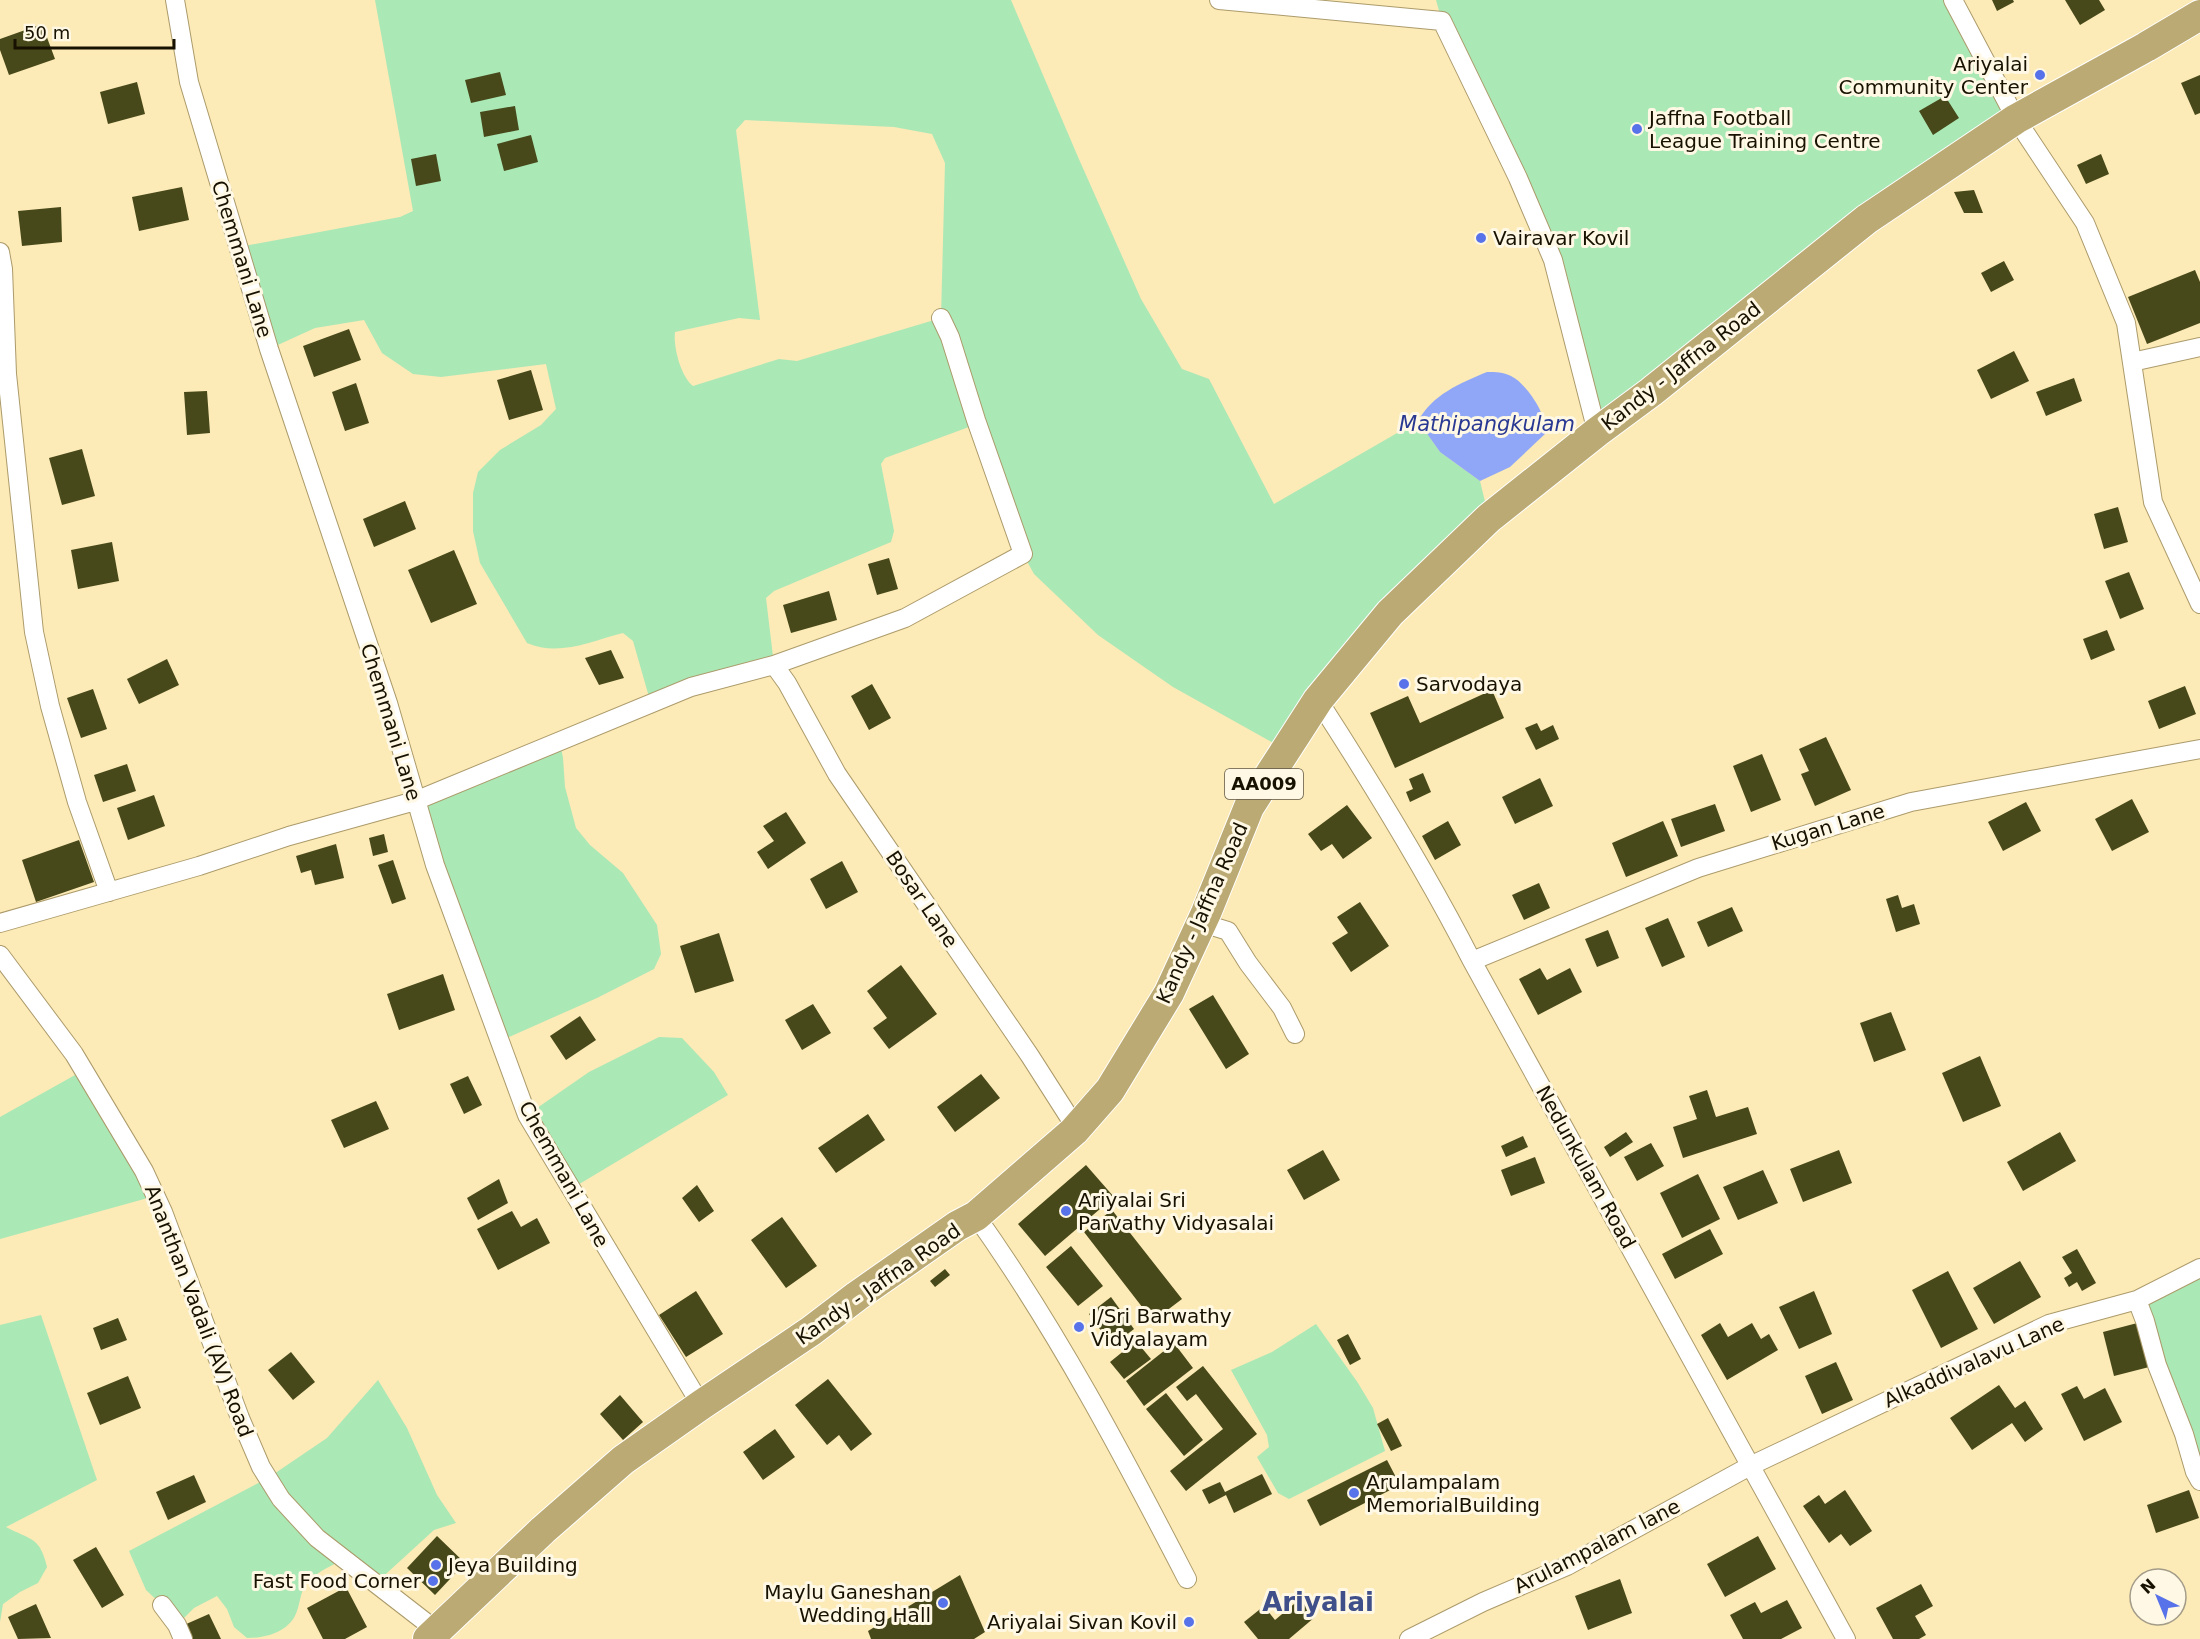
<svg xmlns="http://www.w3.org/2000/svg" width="2200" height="1639" viewBox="0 0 2200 1639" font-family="'DejaVu Sans',sans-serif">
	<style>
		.green { fill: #aae8b6; fill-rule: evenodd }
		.water { fill: #8fa7f6 }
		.building { fill: #48491a }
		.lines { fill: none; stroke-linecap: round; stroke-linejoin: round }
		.minor-casing { stroke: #ac9b6b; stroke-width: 20 }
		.trunk-casing { stroke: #fff; stroke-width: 32 }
		.minor { stroke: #fff; stroke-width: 18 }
		.trunk { stroke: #bcaa74; stroke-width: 30 }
		.poi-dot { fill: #5873e9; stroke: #fff8e4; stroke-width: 2 }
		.labels { text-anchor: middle; stroke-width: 6; stroke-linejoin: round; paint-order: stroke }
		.shield { fill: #fff8e4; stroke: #5d5645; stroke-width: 1.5 }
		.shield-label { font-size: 18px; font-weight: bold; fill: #171101 }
		.poi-label { font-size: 20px; fill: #171101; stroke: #fff8e4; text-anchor: start }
		.street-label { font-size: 20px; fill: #171101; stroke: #fff8e4 }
		.water-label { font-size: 21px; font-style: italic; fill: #293993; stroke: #fff8e4 }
		.district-label { font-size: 26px; font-weight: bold; fill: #3f4f8a; stroke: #fff8e4 }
	</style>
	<rect width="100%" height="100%" fill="#fceab7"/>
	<path class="green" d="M 375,0 L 1011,0 L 1078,157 L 1141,299 L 1182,369 L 1209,379 L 1274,504 L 1418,421 L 1440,452 L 1480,481 L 1489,518 L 1286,750 L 1173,687 L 1098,635 L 1034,574 L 1023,554 L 977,424 L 885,458 L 881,464 L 894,531 L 891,542 L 774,591 L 766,598 L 774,665 L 651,704 L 633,641 L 623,633 C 591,641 559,657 527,643 L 480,563 L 473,531 L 473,493 L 478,472 L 500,450 L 541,425 L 556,409 L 546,364 L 441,377 L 413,374 L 382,353 L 364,320 L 315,328 L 269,349 L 239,247 L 400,217 L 413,211 ZM 745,120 L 894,127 L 932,134 L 945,163 L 941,318 L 797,361 L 779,359 L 693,386 C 681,377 673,347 675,332 L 739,318 L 760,320 L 736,130 Z
		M 1436,0 L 1953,0 L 2016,119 L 1597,432 L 1553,260 L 1442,21 Z
		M 560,742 L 563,758 L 565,787 L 576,828 L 590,845 L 623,873 L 657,925 L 661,954 L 654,969 L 597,998 L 500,1041 L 415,801 Z
		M 659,1037 L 682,1038 L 714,1072 L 728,1095 L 571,1189 L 527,1115 L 589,1072 Z
		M 84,1070 L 155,1196 L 0,1239 L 0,1117 Z
		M 2200,1268 L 2200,1481 L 2137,1300 Z
		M 41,1315 L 97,1480 L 6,1527 C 30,1540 40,1536 47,1567 L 38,1583 L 20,1592 L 3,1604 L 0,1622 L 0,1325 Z
		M 1316,1324 L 1358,1383 L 1373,1408 L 1385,1451 L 1289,1499 L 1278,1493 L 1257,1457 L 1269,1447 L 1267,1435 L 1231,1370 L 1272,1352 Z
		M 378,1380 L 407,1428 L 437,1495 L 456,1523 L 434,1530 L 376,1583 L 345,1559 C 333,1565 318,1571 309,1581 C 300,1590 301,1600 297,1611 C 290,1632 266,1638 247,1638 L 234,1627 L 227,1609 L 217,1596 L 194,1608 L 177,1625 L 162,1605 L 146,1590 L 129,1551 L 268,1478 L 327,1438 Z"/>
	<path class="water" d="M 1487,372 C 1496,372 1503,372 1511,376 C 1527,384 1547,415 1546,433 L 1510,467 L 1480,481 L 1440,452 L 1418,421 C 1432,395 1460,383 1487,372 Z"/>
	<path class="building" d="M 1992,0 L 2013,0 L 2014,2 L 1997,11 Z
		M 2065,0 L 2099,0 L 2105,10 L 2080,25 Z
		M 42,24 L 55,59 L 9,75 L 0,50 L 0,39 Z
		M 500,72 L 506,95 L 471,103 L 465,80 Z
		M 2200,75 L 2200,113 L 2195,115 L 2181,83 Z
		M 137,82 L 145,114 L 108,124 L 100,92 Z
		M 1945,96 L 1959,118 L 1933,135 L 1919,111 Z
		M 515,106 L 519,130 L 484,137 L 480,112 Z
		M 531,135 L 538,162 L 504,171 L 497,144 Z
		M 436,154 L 441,181 L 416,186 L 411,159 Z
		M 2101,154 L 2109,174 L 2086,184 L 2077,165 Z
		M 182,187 L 189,220 L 139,231 L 132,197 Z
		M 1974,190 L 1983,213 L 1964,213 L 1954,192 Z
		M 61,207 L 62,242 L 22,246 L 18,211 Z
		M 2004,261 L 2014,280 L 1991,292 L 1981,273 Z
		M 2195,270 L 2200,282 L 2200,323 L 2147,344 L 2128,297 Z
		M 349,329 L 361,360 L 314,377 L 303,346 Z
		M 2014,351 L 2029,381 L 1991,399 L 1977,370 Z
		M 531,370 L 543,410 L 509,420 L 497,380 Z
		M 2074,378 L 2082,401 L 2046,416 L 2036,392 Z
		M 356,383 L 369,423 L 345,431 L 332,392 Z
		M 207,391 L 210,433 L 187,435 L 184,392 Z
		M 82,449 L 95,496 L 62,505 L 49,458 Z
		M 405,501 L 416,529 L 374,547 L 363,519 Z
		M 2118,507 L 2128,542 L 2104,549 L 2094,514 Z
		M 112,542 L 119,581 L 78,589 L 71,550 Z
		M 454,550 L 477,604 L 431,623 L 408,570 Z
		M 889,558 L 898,589 L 877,595 L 868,564 Z
		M 2129,572 L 2144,609 L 2120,619 L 2105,581 Z
		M 829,591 L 837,620 L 791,633 L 783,605 Z
		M 2107,630 L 2115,650 L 2091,660 L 2083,639 Z
		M 611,650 L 624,678 L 599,685 L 585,658 Z
		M 167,659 L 179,685 L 139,704 L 127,679 Z
		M 872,684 L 891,718 L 869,730 L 851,696 Z
		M 2185,686 L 2196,714 L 2159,729 L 2148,701 Z
		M 93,689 L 107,729 L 81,738 L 67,698 Z
		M 1492,690 L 1504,718 L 1395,768 L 1370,713 L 1408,696 L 1420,723 Z
		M 1537,723 L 1541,731 L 1553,725 L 1559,739 L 1536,750 L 1525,728 Z
		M 1826,737 L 1851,790 L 1815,806 L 1801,774 L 1809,771 L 1799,749 Z
		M 1762,754 L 1781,800 L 1751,812 L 1733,766 Z
		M 127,764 L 136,791 L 103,802 L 94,775 Z
		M 1423,773 L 1431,792 L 1410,802 L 1406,792 L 1413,789 L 1409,779 Z
		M 1540,778 L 1553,806 L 1515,824 L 1502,797 Z
		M 154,795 L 165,826 L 128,840 L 117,808 Z
		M 2132,799 L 2149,832 L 2112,851 L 2095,819 Z
		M 2026,802 L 2041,831 L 2003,851 L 1988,822 Z
		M 1715,804 L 1725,831 L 1681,847 L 1671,819 Z
		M 1347,805 L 1372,838 L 1343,859 L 1332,844 L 1321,851 L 1308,834 Z
		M 786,812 L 806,843 L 768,869 L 757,852 L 774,841 L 763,826 Z
		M 1448,821 L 1461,845 L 1435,860 L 1422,836 Z
		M 1663,821 L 1678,856 L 1626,877 L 1612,843 Z
		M 384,834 L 388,852 L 373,856 L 369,838 Z
		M 79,840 L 94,882 L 36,902 L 22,860 Z
		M 336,844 L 344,878 L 315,885 L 311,870 L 301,873 L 296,856 Z
		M 393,860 L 406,899 L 392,904 L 378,865 Z
		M 842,861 L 858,892 L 826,909 L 810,879 Z
		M 1539,883 L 1550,908 L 1524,920 L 1512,895 Z
		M 1898,895 L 1902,908 L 1914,904 L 1920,924 L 1896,932 L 1886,899 Z
		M 1360,902 L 1389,946 L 1351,972 L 1332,943 L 1348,933 L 1337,917 Z
		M 1732,907 L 1743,931 L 1708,947 L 1697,922 Z
		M 1668,918 L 1685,957 L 1662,967 L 1645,928 Z
		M 1608,930 L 1619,958 L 1597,967 L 1585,939 Z
		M 719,933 L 734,981 L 695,993 L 680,946 Z
		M 901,965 L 937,1014 L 889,1049 L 873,1028 L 887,1018 L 867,991 Z
		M 1540,968 L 1547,980 L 1570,968 L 1582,992 L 1538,1015 L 1519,979 Z
		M 443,974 L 455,1010 L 399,1030 L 387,994 Z
		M 1213,995 L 1249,1054 L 1226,1069 L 1189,1009 Z
		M 813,1004 L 831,1033 L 802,1050 L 785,1020 Z
		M 1891,1012 L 1906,1050 L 1874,1062 L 1860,1023 Z
		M 580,1016 L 596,1040 L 566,1060 L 550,1036 Z
		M 1980,1056 L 2001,1106 L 1963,1122 L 1942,1073 Z
		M 981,1074 L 1000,1098 L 955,1132 L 937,1107 Z
		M 468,1076 L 482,1105 L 464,1114 L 450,1084 Z
		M 1707,1090 L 1716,1117 L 1748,1107 L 1757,1134 L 1683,1158 L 1673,1127 L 1697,1119 L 1689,1096 Z
		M 376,1101 L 389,1129 L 344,1148 L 331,1120 Z
		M 868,1114 L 885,1140 L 836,1173 L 818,1148 Z
		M 1626,1132 L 1633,1142 L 1610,1157 L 1604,1147 Z
		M 2060,1132 L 2076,1161 L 2023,1191 L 2007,1162 Z
		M 1523,1136 L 1528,1147 L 1506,1157 L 1501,1146 Z
		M 1651,1143 L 1664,1166 L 1637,1181 L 1624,1157 Z
		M 1323,1150 L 1340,1180 L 1304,1200 L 1287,1170 Z
		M 1839,1150 L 1852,1183 L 1803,1202 L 1790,1169 Z
		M 1535,1157 L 1545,1183 L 1511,1196 L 1501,1170 Z
		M 1086,1165 L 1114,1197 L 1045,1256 L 1018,1224 Z
		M 1763,1170 L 1778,1203 L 1738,1220 L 1723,1187 Z
		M 1698,1174 L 1720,1219 L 1682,1238 L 1660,1193 Z
		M 499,1179 L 508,1203 L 478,1220 L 467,1198 Z
		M 697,1185 L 714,1211 L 699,1222 L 682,1198 Z
		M 1112,1210 L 1182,1299 L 1153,1321 L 1084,1232 Z
		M 512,1211 L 521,1227 L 537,1218 L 550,1243 L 498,1270 L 477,1229 Z
		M 782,1217 L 817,1266 L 786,1288 L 751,1240 Z
		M 1710,1229 L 1723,1254 L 1675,1279 L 1662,1254 Z
		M 1071,1246 L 1103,1286 L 1078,1306 L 1046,1267 Z
		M 2077,1249 L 2096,1283 L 2082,1291 L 2077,1282 L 2069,1287 L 2064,1278 L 2072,1273 L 2062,1257 Z
		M 2020,1261 L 2041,1297 L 1994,1324 L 1973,1288 Z
		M 945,1269 L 950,1275 L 935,1287 L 930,1281 Z
		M 1948,1271 L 1978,1329 L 1941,1348 L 1912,1290 Z
		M 696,1291 L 723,1334 L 686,1357 L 659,1315 Z
		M 1814,1291 L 1832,1334 L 1799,1349 L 1779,1307 Z
		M 1111,1297 L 1134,1329 L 1112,1346 L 1089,1314 Z
		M 118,1318 L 127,1340 L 101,1350 L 93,1328 Z
		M 2145,1321 L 2157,1365 L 2114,1376 L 2103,1332 Z
		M 1720,1323 L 1728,1337 L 1752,1323 L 1761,1339 L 1769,1334 L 1778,1350 L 1727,1380 L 1701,1335 Z
		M 1348,1334 L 1361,1359 L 1350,1365 L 1337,1340 Z
		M 1136,1341 L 1151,1359 L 1124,1379 L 1110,1362 Z
		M 1174,1343 L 1193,1368 L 1144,1406 L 1126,1381 Z
		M 291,1352 L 315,1382 L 293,1400 L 268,1370 Z
		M 1836,1362 L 1853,1400 L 1822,1414 L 1805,1376 Z
		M 1203,1366 L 1257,1434 L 1186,1491 L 1170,1471 L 1223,1429 L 1196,1394 L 1187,1401 L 1176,1387 Z
		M 128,1376 L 141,1408 L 100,1425 L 87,1393 Z
		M 828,1379 L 872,1434 L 851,1451 L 839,1435 L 827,1445 L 795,1405 Z
		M 1999,1385 L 2015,1408 L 2025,1401 L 2043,1429 L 2025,1442 L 2012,1423 L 1972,1450 L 1950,1418 Z
		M 2077,1386 L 2084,1399 L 2105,1388 L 2122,1422 L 2084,1441 L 2061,1394 Z
		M 1166,1393 L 1203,1440 L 1184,1456 L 1146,1409 Z
		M 620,1395 L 643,1422 L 623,1440 L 600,1414 Z
		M 1388,1418 L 1402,1446 L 1391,1451 L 1377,1424 Z
		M 775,1429 L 795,1457 L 763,1480 L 743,1452 Z
		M 1387,1460 L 1400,1485 L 1320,1526 L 1307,1500 Z
		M 1262,1474 L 1272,1494 L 1234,1513 L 1226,1495 L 1209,1504 L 1202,1490 L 1220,1482 L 1225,1492 Z
		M 194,1475 L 206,1502 L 168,1520 L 156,1492 Z
		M 1845,1490 L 1872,1531 L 1850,1546 L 1841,1534 L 1829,1543 L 1803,1506 L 1819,1495 L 1825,1504 Z
		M 2189,1490 L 2199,1518 L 2156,1533 L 2147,1505 Z
		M 437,1536 L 465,1563 L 435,1595 L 407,1568 Z
		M 1758,1536 L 1776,1569 L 1725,1597 L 1707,1564 Z
		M 96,1547 L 124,1595 L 102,1608 L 73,1560 Z
		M 960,1575 L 985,1632 L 974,1639 L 871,1639 L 868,1631 Z
		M 1620,1579 L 1632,1613 L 1588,1630 L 1575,1596 Z
		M 1921,1584 L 1933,1606 L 1915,1616 L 1926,1635 L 1919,1639 L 1893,1639 L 1876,1608 Z
		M 346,1587 L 367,1627 L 345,1639 L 323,1639 L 307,1608 Z
		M 1300,1599 L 1315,1617 L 1289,1639 L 1258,1639 L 1244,1622 L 1264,1606 L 1275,1620 Z
		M 1787,1600 L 1802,1628 L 1781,1639 L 1743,1639 L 1730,1615 L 1755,1602 L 1761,1613 Z
		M 36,1604 L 51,1638 L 18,1639 L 8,1617 Z
		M 209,1614 L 221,1639 L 190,1639 L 184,1625 Z"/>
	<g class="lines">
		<g class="minor-casing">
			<path id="minor" d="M 175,0 L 189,82 L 269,349 L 388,703 L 435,865 L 527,1115 L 701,1405
				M 1219,0 L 1442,21 L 1518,178 L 1553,260 L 1597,432
				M 1953,0 L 2016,119 L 2085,223 L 2126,323 L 2153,502 L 2200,604
				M 0,252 L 3,269 L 7,374 L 34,632 L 50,706 L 77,802 L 109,892
				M 2132,362 L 2200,347
				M 774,665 L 787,683 L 837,774 L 1030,1056 L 1076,1128
				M 1318,700 C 1373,785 1426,871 1472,961 L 1846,1639
				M 0,923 L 199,866 L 289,836 L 415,801 L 691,687 L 774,665 L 905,618 L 1023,554 L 976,420 L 950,337 L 941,318
				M 1202,923 L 1228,931 L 1248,963 L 1282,1008 L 1295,1034
				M 0,955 L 74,1054 L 144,1171 L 163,1212 L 240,1418 L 261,1467 L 281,1499 L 317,1538 L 437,1631 L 440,1637
				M 1472,961 L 1698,868 L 1911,802 L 2200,749
				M 976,1216 C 1057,1330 1123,1455 1187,1579
				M 2137,1300 L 2145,1321 L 2157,1365 L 2184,1434 L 2195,1472 L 2200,1481
				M 162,1605 L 177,1625 L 183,1639
				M 1409,1639 L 1483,1602 L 1567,1566 L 1750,1466 L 2049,1324 L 2137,1300 L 2200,1268"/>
		</g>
		<g class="trunk-casing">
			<path id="trunk" d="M 428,1639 L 543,1530 L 623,1460 L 701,1405 L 811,1331 L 857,1296 L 957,1226 L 976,1216 L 1074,1131 L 1110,1090 L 1169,993 L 1206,913 L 1249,807 L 1318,700 L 1390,613 L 1489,518 L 1597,432 L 1651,392 L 1867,219 L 2016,119 L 2146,47 L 2200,15"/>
		</g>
		<use href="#minor" class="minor"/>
		<use href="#trunk" class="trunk"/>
	</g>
	<g class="poi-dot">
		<circle cx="2040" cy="75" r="6"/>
		<circle cx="1637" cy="129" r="6"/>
		<circle cx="1481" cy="238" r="6"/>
		<circle cx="1404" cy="684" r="6"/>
		<circle cx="1066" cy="1211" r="6"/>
		<circle cx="1079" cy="1327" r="6"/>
		<circle cx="1354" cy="1493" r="6"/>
		<circle cx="436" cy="1565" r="6"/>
		<circle cx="433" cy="1581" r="6"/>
		<circle cx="943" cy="1603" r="6"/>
		<circle cx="1189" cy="1622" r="6"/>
	</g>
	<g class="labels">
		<rect class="shield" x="1225" y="769" width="78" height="30" rx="4.5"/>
		<g class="shield-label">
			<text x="1264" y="790">AA009</text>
		</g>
		<g class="poi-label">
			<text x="2028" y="71" text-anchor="end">Ariyalai<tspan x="2028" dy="23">Community Center</tspan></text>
			<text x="1649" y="125">Jaffna Football<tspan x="1649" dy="23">League Training Centre</tspan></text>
			<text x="1493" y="245">Vairavar Kovil</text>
			<text x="1416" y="691">Sarvodaya</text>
			<text x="1078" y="1207">Ariyalai Sri<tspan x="1078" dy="23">Parvathy Vidyasalai</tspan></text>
			<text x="1091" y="1323">J/Sri Barwathy<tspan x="1091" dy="23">Vidyalayam</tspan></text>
			<text x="1366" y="1489">Arulampalam<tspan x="1366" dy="23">MemorialBuilding</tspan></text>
			<text x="448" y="1572">Jeya Building</text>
			<text x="421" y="1588" text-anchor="end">Fast Food Corner</text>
			<text x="931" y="1599" text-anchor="end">Maylu Ganeshan<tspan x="931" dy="23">Wedding Hall</tspan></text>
			<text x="1177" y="1629" text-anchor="end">Ariyalai Sivan Kovil</text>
		</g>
		<g class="street-label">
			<text transform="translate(242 259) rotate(73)" y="7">Chemmani Lane</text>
			<text transform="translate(1681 366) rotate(-38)" y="7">Kandy - Jaffna Road</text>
			<text transform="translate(391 722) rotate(73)" y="7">Chemmani Lane</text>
			<text transform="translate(1828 827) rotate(-17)" y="7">Kugan Lane</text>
			<text transform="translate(922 899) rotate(56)" y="7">Bosar Lane</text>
			<text transform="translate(1202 913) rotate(-66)" y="7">Kandy - Jaffna Road</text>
			<text transform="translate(1586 1167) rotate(61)" y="7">Nedunkulam Road</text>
			<text transform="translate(564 1174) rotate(61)" y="7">Chemmani Lane</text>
			<text transform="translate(878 1284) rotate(-35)" y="7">Kandy - Jaffna Road</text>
			<text transform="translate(199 1311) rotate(69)" y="7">Ananthan Vadali (AV) Road</text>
			<text transform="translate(1974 1362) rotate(-24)" y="7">Alkaddivalavu Lane</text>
			<text transform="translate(1597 1546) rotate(-27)" y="7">Arulampalam lane</text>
		</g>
		<g class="water-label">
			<text x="1487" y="431">Mathipangkulam</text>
		</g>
		<g class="district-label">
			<text x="1318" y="1611">Ariyalai</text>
		</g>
	</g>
	<g transform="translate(2158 1597) rotate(317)"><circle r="28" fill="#fff8e4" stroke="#a29c89" stroke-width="1.5"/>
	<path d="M0-4.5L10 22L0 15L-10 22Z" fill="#5873e9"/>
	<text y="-9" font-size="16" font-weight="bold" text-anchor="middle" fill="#171101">N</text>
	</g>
	<path d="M15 39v9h159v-9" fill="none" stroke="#171101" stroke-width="3"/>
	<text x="24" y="39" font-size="18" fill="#171101" stroke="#fff8e4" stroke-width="4.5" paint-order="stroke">50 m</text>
</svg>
